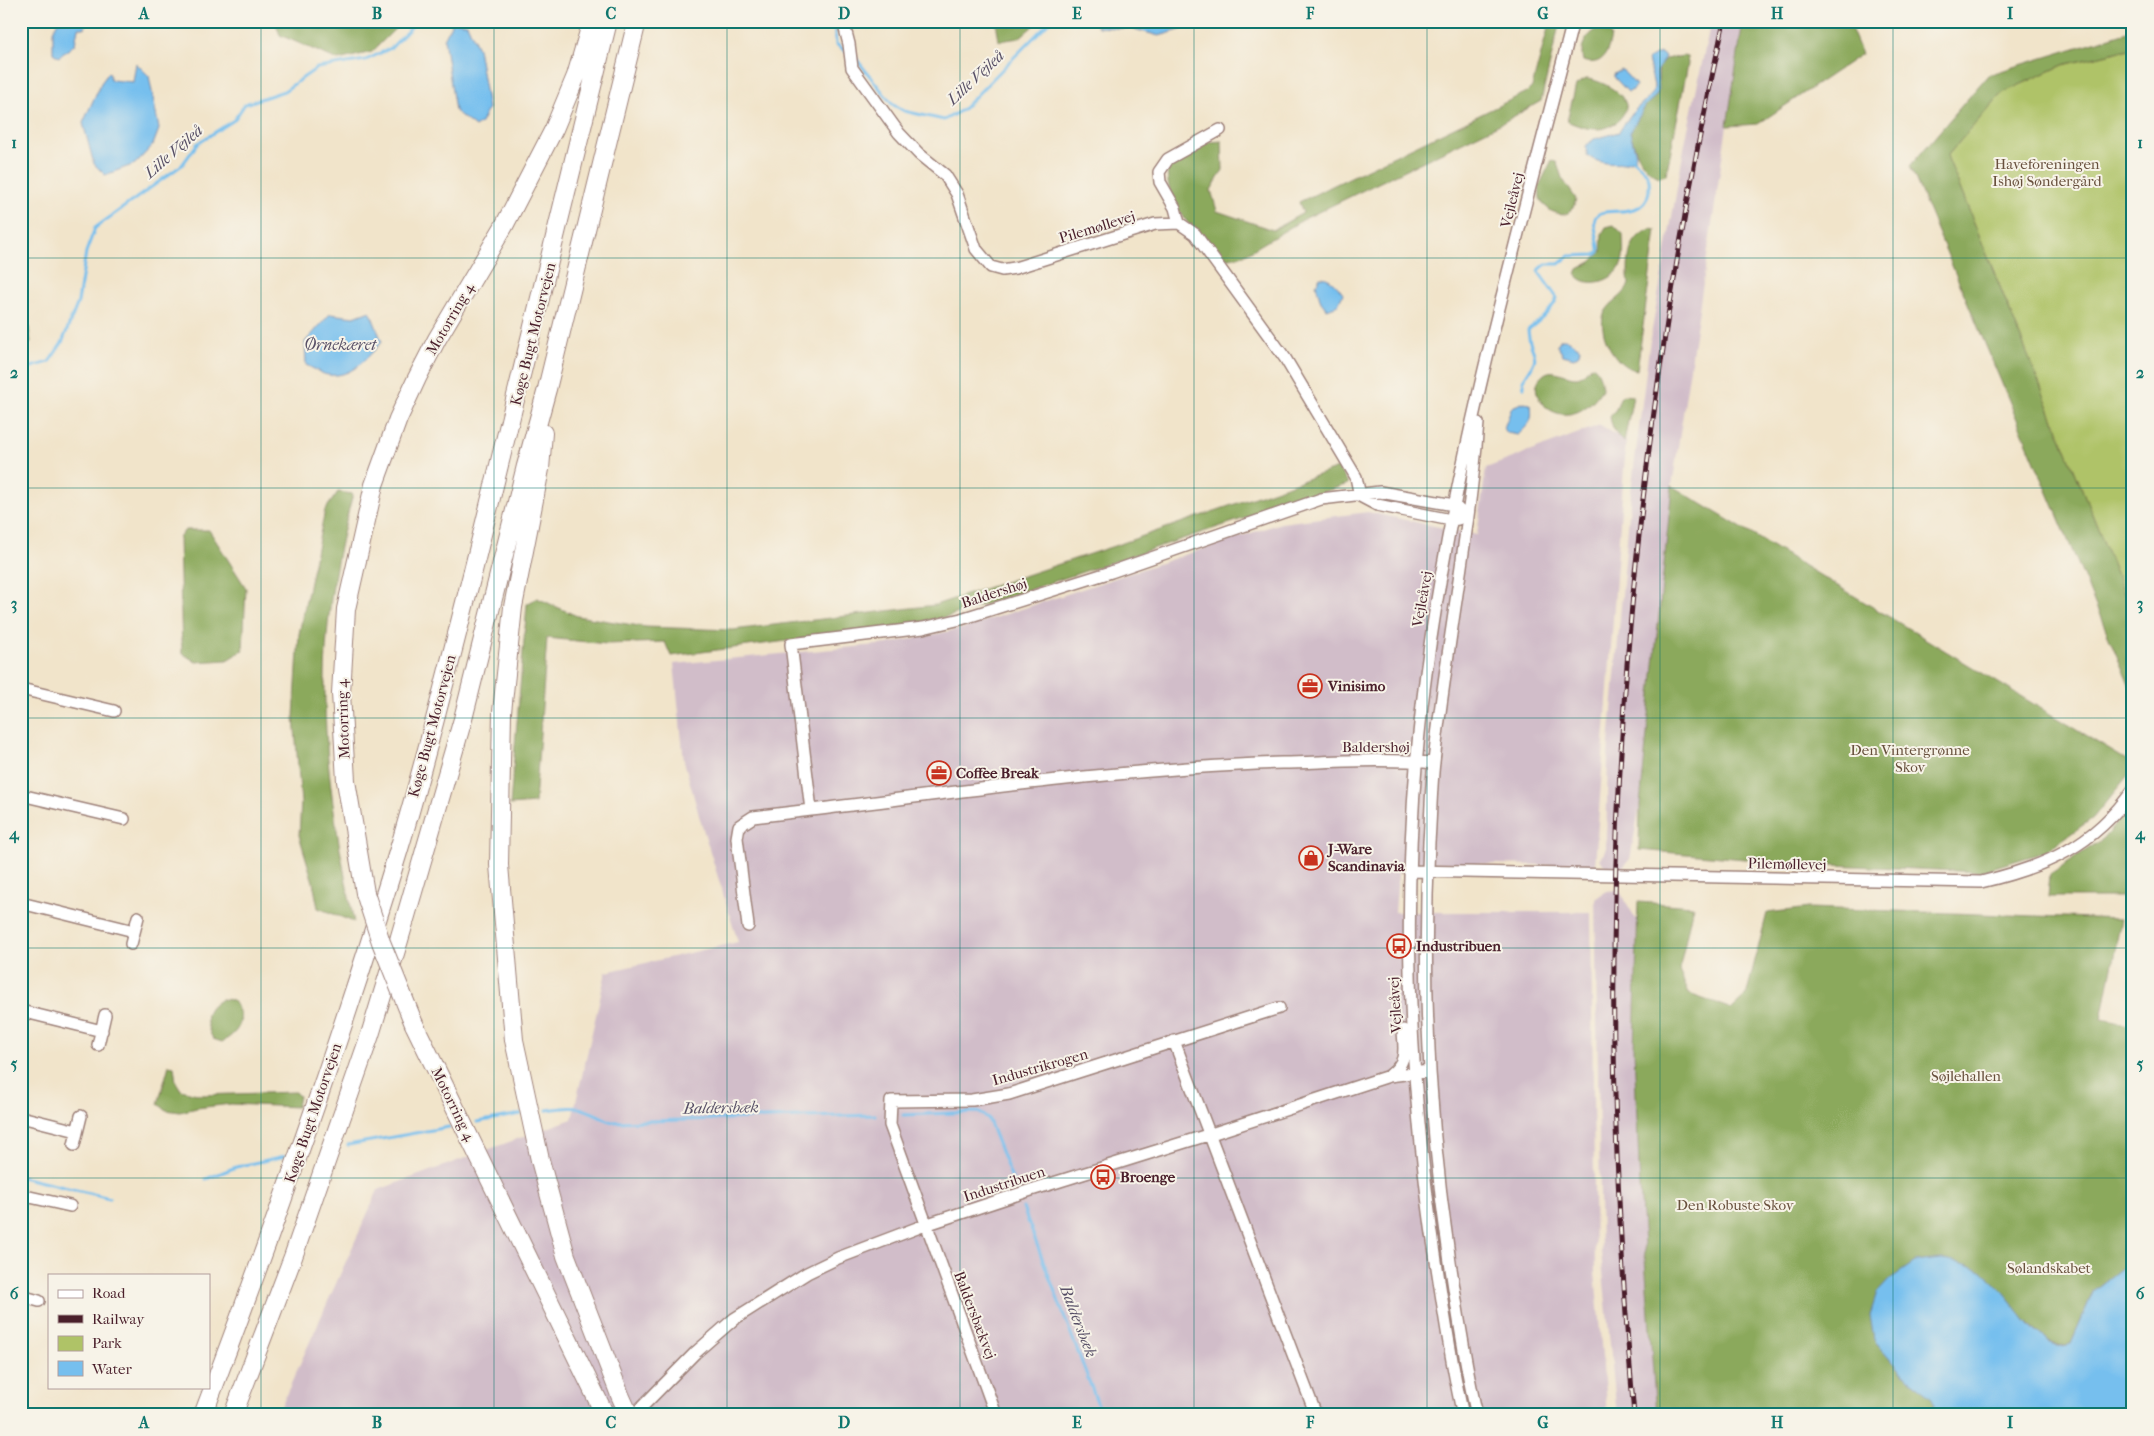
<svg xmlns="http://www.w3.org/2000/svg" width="2154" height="1436" viewBox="0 0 2154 1436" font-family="'IM FELL French Canon',serif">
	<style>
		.industrial { fill: #d1bdc9 }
		.green { fill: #afc367; stroke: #7c7149 }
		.forest { fill: #8ba95c; stroke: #6a6444 }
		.water { fill: #76bfee; stroke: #606f8c }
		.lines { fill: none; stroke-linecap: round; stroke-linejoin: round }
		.stream { stroke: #76bfee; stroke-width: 3 }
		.minor-casing { stroke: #9e827a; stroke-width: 14 }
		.highway-casing { stroke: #9e827a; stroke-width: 20 }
		.minor { stroke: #fff; stroke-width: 11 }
		.highway { stroke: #fff; stroke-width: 18 }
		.rail-casing { stroke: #4a1f2b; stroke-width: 5 }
		.rail { stroke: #f7f3e8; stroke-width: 3; stroke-dasharray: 9; stroke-linecap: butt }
		.highway-bridge-casing { stroke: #9e827a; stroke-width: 20; stroke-linecap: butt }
		.highway-bridge { stroke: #fff; stroke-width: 18 }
		.grid { fill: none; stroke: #0f766e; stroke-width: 1; stroke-opacity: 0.55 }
		.labels { text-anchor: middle; stroke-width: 4; stroke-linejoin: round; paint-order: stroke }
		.park-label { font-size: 15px; fill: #68503d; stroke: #f7f3e8 }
		.street-label { font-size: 15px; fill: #4a1f2b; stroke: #f7f3e8 }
		.poi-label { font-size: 15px; font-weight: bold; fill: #4a1f2b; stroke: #f7f3e8; text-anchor: start }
		.water-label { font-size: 16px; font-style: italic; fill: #574f66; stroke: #f7f3e8 }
		.neatline { fill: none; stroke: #0f766e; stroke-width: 2 }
		.grid-label { font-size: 16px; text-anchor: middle; font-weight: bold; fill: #0f766e }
	</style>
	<rect width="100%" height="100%" fill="#f7f3e8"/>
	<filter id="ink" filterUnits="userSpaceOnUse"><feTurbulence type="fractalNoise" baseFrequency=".02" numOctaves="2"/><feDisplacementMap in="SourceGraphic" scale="10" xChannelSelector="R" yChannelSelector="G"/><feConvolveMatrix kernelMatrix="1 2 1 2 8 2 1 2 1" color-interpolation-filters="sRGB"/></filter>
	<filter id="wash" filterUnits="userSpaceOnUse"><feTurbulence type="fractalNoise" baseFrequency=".0096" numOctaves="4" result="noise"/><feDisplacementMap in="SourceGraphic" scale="20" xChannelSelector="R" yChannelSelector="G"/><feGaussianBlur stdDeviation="1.12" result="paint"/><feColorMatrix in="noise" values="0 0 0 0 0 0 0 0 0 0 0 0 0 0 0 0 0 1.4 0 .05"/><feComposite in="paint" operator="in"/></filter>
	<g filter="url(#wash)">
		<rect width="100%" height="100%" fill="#f1e4ca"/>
		<path class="industrial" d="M 1711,21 L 1743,21 L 1672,486 L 1640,804 L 1630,859 L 1621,869 L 1608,869 L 1599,859 L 1606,851 L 1608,756 L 1631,492 L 1649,347 L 1685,143 Z
			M 1600,425 L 1626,441 L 1595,866 L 1399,862 L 1395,912 L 1591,912 L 1595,1272 L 1607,1415 L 277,1415 L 378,1190 L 572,1119 L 606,972 L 738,942 L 700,819 L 684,761 L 674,664 L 887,644 L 964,628 L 1281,523 L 1368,512 L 1477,535 L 1486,468 Z
			M 1619,890 L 1637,921 L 1634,1050 L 1640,1187 L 1656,1415 L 1617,1415 L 1601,1252 L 1595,899 L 1606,891 Z"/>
		<path class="green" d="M 2133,48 L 2133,615 L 1947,156 L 2002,93 L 2063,65 Z
			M 21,272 L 31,342 L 21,348 Z"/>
		<path class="forest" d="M 275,21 L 403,21 L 372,52 L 338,60 L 280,35 Z
			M 996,21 L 1039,21 L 1019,38 L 999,41 Z
			M 1550,21 L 1560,21 L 1541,101 L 1502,123 L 1306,218 L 1244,255 L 1220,260 C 1198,234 1162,203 1168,166 L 1208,142 L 1222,141 L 1223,170 L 1211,190 L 1217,211 L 1273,230 L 1303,213 L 1299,202 L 1527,92 L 1532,87 Z
			M 1677,21 L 1698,21 C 1692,32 1684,29 1677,21 Z
			M 1743,21 L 1848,21 L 1862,54 L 1758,124 L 1727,126 Z
			M 1601,27 L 1606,28 L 1611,36 C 1608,53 1603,67 1583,61 C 1579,45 1587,34 1601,27 Z
			M 2133,30 L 2133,48 L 2063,65 L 2002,93 L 1947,156 L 2133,615 L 2133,694 L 1910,166 L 1988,75 Z
			M 1683,56 L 1687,57 L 1688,64 L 1666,175 L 1659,177 C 1640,167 1636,151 1630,132 L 1646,105 L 1657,95 L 1659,64 L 1665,59 Z
			M 1586,79 C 1598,79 1624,92 1626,105 C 1627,109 1624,113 1622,116 C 1608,135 1586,130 1567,121 L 1576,85 Z
			M 1552,160 L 1557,163 L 1562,178 L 1576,199 L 1573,208 L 1568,213 L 1562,215 L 1551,211 L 1543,204 L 1540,198 L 1539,186 Z
			M 1614,225 L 1623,234 C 1623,243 1625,256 1621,265 C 1615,281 1586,290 1576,274 L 1578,269 L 1591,262 L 1601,252 L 1602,234 L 1606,227 Z
			M 1651,229 L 1656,230 L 1637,370 C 1617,369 1599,336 1603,317 C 1607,302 1625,298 1629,284 C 1629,281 1628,279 1628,276 C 1628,256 1629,237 1651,229 Z
			M 1592,366 C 1600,370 1601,381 1602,389 C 1566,446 1515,391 1546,373 C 1554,368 1568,378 1577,377 C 1584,376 1586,369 1592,366 Z
			M 1623,395 L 1633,396 L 1624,442 C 1617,438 1611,425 1610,417 L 1616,409 L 1620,398 Z
			M 1338,468 L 1348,484 L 950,616 L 903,626 L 671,656 L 665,642 L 607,644 L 547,638 L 535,803 L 510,805 L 527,604 L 537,598 L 577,616 L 646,627 L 733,630 L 935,605 L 1120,544 Z
			M 1672,486 L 2133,764 L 2133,769 L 2093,818 L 2045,852 L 1978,872 L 1792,863 L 1639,850 L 1640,804 Z
			M 338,492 L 353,494 C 336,555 325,620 325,685 C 324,764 338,844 354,922 L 318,908 L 313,882 L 299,835 L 301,803 L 294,717 L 299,634 L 325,510 Z
			M 185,530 L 209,530 L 246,588 L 243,650 L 227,660 L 196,662 L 182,653 L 179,538 Z
			M 2133,803 L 2133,897 L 2048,897 L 2050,874 L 2103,839 Z
			M 1638,902 L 1693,906 L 1679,971 L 1689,994 L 1732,1009 L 1746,996 L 1767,913 L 1809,908 L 2121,919 L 2102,1019 L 2133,1026 L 2133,1262 L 2128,1263 L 2094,1290 L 2071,1343 C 2046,1349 2041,1335 2025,1319 L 1874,1340 L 1907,1378 L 1932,1396 L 1934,1403 L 1931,1415 L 1656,1415 L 1640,1187 L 1634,1050 Z
			M 222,999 L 232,1000 C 247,1018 241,1031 222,1042 L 213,1039 C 204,1020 202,1011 222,999 Z
			M 169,1065 L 174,1066 L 176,1082 L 181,1090 L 201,1095 L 295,1092 L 299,1096 L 297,1107 L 231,1104 L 197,1108 L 180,1112 L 166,1110 L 158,1104 Z
			M 2129,1398 L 2133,1398 L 2133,1415 L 2128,1415 L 2122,1406 Z"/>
		<path class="water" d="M 58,21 L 88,21 L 84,28 L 78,28 L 75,44 L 59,57 L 53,53 L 53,31 Z
			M 453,21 L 467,24 L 478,48 L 488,108 L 481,123 L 475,127 L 455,111 L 444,39 Z
			M 1094,21 L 1211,21 L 1159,36 L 1134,29 L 1098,27 Z
			M 1660,53 L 1665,56 L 1657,72 L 1658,90 L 1657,95 L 1646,105 L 1630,132 L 1636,154 L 1634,159 C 1622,166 1598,165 1587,155 L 1586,146 L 1594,139 L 1619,132 L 1632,113 L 1653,93 L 1654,86 L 1648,59 Z
			M 136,63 L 149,76 L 159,129 L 153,145 L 135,164 L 105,175 L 94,164 L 83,123 L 101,83 L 109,72 L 111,80 L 133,82 Z
			M 1622,70 L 1636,85 L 1633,90 L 1628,92 L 1614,77 L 1614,74 Z
			M 1320,277 C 1331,277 1337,286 1343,294 L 1338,305 L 1327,309 L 1321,302 L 1316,285 Z
			M 370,311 L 382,342 C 367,358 352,378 328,375 C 321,374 313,368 306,365 L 305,342 L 330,314 L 354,317 Z
			M 1561,339 L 1566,339 L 1580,348 L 1579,354 L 1574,358 L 1563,355 L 1557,345 Z
			M 1524,402 L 1531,405 C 1533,422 1530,423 1518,435 L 1507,433 L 1504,428 L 1512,407 Z
			M 1941,1259 C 1957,1261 1972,1264 1985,1274 C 2007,1289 2033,1340 2056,1345 C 2061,1346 2067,1344 2071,1343 L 2094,1290 L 2128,1263 L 2133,1262 L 2133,1397 L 2129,1398 L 2122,1406 L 2128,1415 L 1931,1415 L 1934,1403 L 1932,1397 L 1907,1378 L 1874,1340 L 1870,1315 L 1877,1293 L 1890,1279 L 1915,1262 Z"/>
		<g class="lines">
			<path class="stream" d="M 834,21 L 836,44 L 848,53
				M 854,56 L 892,104 L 904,111 L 944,120 L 962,110 L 1050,21
				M 21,370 L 49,362 L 62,343 L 78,302 L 86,252 L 95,228 L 182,165 L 198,143 L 234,120 L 245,104 L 284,91 L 317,68 L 366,60 L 391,48 L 417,21
				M 1524,387 L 1523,380 C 1545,349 1530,360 1528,330 C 1540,320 1551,312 1557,298 L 1538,271 L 1546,264 L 1559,264 L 1569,256 L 1595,255 L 1599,252 C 1600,242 1592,224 1595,218 C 1601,202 1654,227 1649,180 C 1648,172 1639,165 1633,160
				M 547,1110 C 581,1104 582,1108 612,1122 L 875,1115
				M 903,1115 L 978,1112 L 988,1118 L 1012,1179
				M 477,1122 L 521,1114
				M 348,1145 L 449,1127
				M 21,1177 L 110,1198
				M 206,1179 L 236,1167 L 285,1156
				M 1023,1208 L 1102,1415"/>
		</g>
	</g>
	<g filter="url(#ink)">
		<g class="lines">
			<g class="minor-casing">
				<path id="minor" d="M 843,21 L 849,44 L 852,68 L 899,133 L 919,154 L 945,175 L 957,194 L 976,249 L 991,267 L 1002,270 L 1015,268 L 1155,224 L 1179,223 L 1195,234 L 1285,358 L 1356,477 L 1360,496
					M 1179,223 L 1175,208 L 1160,182 L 1159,172 L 1168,159 L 1220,130
					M 1360,496 L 1377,505 L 1451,520 L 1458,519
					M 21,689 L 114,711
					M 1434,763 C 1384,758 1332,762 1282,763 C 1124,768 967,791 811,810 L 791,644 L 923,628 L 961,619 L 1111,572 L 1321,499 L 1380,492 L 1454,505 L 1467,518
					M 21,795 L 124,819
					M 1409,871 L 1981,882 C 2045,867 2094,846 2133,790
					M 21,903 L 134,931
					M 748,926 L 737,838 L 739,826 L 753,817 L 811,810
					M 131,944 L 138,917
					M 21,1011 L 102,1031
					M 1174,1041 L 1316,1415
					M 98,1045 L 105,1015
					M 1390,1075 C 1408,1061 1404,1051 1403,1030
					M 21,1117 L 77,1131
					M 74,1145 L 81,1116
					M 21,1195 L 70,1206
					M 21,1296 L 39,1301
					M 634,1415 L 695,1353 L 734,1319 L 807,1273 L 838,1258 L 925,1225 L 1031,1190 L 1211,1134 L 1389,1076 L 1429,1071
					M 996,1415 L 890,1125 L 891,1101 L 972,1100 L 1009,1094 L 1279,1008
					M 1463,1415 C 1451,1364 1444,1312 1436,1261 C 1404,1050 1399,849 1431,638 C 1462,429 1521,225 1573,21
					M 1477,1415 C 1465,1365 1458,1313 1450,1262 C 1429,1123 1422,982 1429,842 C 1431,815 1431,788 1434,762 C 1446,649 1469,537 1478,423"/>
			</g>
			<g class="highway-casing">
				<path id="highway" d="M 543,433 L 540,469 L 513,607 L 502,712 L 499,865 L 514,1040 L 540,1160 L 566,1256 L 620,1395 L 629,1415
					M 365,893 L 346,781 L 341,693 L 346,609 L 374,485 L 398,419 L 417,378 L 437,339 L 504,226 L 554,129 L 576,76 L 592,21
					M 414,1024 L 605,1415
					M 203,1415 C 274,1228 341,1040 399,849 C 427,756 450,661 474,567 C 520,385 564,203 608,21
					M 233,1415 L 293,1257 L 370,1035 L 399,940 L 463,719 L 526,466 L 547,389 L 637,21"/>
			</g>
			<use href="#minor" class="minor"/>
			<use href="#highway" class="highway"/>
			<g class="rail-casing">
				<path id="rail" d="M 1634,1415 C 1623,1293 1616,1171 1614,1049 C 1610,703 1649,358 1724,21"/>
			</g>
			<use href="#rail" class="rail"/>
			<g class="highway-bridge-casing">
				<path id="highway-bridge" d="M 365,893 L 381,942 L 414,1024"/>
			</g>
			<use href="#highway-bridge" class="highway-bridge"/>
		</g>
	</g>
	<path class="grid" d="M 261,21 L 261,1415M 494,21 L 494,1415M 727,21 L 727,1415M 960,21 L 960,1415M 1194,21 L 1194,1415M 1427,21 L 1427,1415M 1660,21 L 1660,1415M 1893,21 L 1893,1415M 21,258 L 2133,258M 21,488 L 2133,488M 21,718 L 2133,718M 21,948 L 2133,948M 21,1178 L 2133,1178"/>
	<defs>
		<g id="office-ring" transform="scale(1.25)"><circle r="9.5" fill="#f7f3e8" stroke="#c8321e" stroke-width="1.5"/><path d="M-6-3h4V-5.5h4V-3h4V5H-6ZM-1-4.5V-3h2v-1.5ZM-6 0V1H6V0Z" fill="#c8321e"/></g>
		<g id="shop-ring" transform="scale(1.25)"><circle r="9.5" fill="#f7f3e8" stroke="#c8321e" stroke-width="1.5"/><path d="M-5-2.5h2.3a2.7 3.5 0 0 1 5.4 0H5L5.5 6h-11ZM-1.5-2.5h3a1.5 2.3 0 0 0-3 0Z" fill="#c8321e"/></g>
		<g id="bus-ring" transform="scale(1.25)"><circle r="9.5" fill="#f7f3e8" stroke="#c8321e" stroke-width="1.5"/><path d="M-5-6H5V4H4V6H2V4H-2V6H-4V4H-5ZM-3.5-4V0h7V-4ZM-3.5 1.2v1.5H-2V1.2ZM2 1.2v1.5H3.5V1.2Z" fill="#c8321e"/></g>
	</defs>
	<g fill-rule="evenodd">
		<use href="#office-ring" x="1310" y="686"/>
		<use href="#office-ring" x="939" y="773"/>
		<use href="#shop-ring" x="1311" y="858"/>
		<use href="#bus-ring" x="1399" y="946"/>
		<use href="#bus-ring" x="1103" y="1177"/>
	</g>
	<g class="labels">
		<g class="park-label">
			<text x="2047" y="169">Haveforeningen<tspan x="2047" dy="17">Ishøj Søndergård</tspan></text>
			<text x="1910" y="755">Den Vintergrønne<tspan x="1910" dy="17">Skov</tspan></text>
			<text x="1966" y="1081">Søjlehallen</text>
			<text x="1735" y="1210">Den Robuste Skov</text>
			<text x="2049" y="1273">Sølandskabet</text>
		</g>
		<g class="street-label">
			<text transform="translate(1512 200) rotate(-76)" y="5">Vejleåvej</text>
			<text transform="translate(1097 227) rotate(-17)" y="5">Pilemøllevej</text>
			<text transform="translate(450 319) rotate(-60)" y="5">Motorring 4</text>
			<text transform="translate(533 334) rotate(-76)" y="5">Køge Bugt Motorvejen</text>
			<text transform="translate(994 593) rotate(-18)" y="5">Baldershøj</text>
			<text transform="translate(1422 599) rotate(-80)" y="5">Vejleåvej</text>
			<text transform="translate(343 719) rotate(-92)" y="5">Motorring 4</text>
			<text transform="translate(432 726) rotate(-75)" y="5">Køge Bugt Motorvejen</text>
			<text x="1376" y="752">Baldershøj</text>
			<text transform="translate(1787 864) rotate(1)" y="5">Pilemøllevej</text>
			<text transform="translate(1395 1005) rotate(-93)" y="5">Vejleåvej</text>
			<text transform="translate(1040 1067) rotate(-16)" y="5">Industrikrogen</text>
			<text transform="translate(453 1104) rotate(64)" y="5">Motorring 4</text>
			<text transform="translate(313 1113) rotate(-71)" y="5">Køge Bugt Motorvejen</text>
			<text transform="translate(1004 1184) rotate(-18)" y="5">Industribuen</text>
			<text transform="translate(975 1315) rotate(69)" y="5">Baldersbækvej</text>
		</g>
		<g class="poi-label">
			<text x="1328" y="691">Vinisimo</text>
			<text x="956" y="778">Coffee Break</text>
			<text x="1328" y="854">J-Ware<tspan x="1328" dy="17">Scandinavia</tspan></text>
			<text x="1416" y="951">Industribuen</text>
			<text x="1120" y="1182">Broenge</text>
		</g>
		<g class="water-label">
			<text transform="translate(975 77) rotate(-43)" y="6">Lille Vejleå</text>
			<text transform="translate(173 151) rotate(-41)" y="6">Lille Vejleå</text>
			<text x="340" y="350">Ørnekæret</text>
			<text transform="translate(721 1107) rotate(-1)" y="6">Baldersbæk</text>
			<text transform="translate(1079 1321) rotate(69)" y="6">Baldersbæk</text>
		</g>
	</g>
	<rect width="2154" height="1436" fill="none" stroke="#f7f3e8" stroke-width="55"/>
	<rect x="48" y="1274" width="162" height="115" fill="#f7f3e8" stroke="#b29e9c"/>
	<rect x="58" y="1290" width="25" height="8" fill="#ffffff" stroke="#b29e9c"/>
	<text x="92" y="1298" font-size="15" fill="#4a1f2b">Road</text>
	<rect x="58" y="1315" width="25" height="8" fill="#4a1f2b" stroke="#b29e9c"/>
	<text x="92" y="1324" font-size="15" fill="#4a1f2b">Railway</text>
	<rect x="58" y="1336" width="25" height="15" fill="#afc367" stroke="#b29e9c"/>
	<text x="92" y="1348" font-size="15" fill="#4a1f2b">Park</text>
	<rect x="58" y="1361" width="25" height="15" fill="#76bfee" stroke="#b29e9c"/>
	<text x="92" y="1374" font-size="15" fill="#4a1f2b">Water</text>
	<rect x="28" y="28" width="2098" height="1380" class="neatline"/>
	<g class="grid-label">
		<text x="144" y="19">A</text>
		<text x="377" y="19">B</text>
		<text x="611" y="19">C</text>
		<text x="844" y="19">D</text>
		<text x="1077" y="19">E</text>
		<text x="1310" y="19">F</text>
		<text x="1543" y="19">G</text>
		<text x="1777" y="19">H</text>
		<text x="2010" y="19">I</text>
		<text x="14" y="148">1</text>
		<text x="2140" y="148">1</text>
		<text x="14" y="378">2</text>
		<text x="2140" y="378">2</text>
		<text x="14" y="609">3</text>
		<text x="2140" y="609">3</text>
		<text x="14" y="839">4</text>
		<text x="2140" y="839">4</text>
		<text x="14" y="1069">5</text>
		<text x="2140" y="1069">5</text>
		<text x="14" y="1299">6</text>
		<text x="2140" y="1299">6</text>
		<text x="144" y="1428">A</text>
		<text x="377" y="1428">B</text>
		<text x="611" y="1428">C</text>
		<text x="844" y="1428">D</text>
		<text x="1077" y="1428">E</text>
		<text x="1310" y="1428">F</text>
		<text x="1543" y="1428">G</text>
		<text x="1777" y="1428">H</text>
		<text x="2010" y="1428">I</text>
	</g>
</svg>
